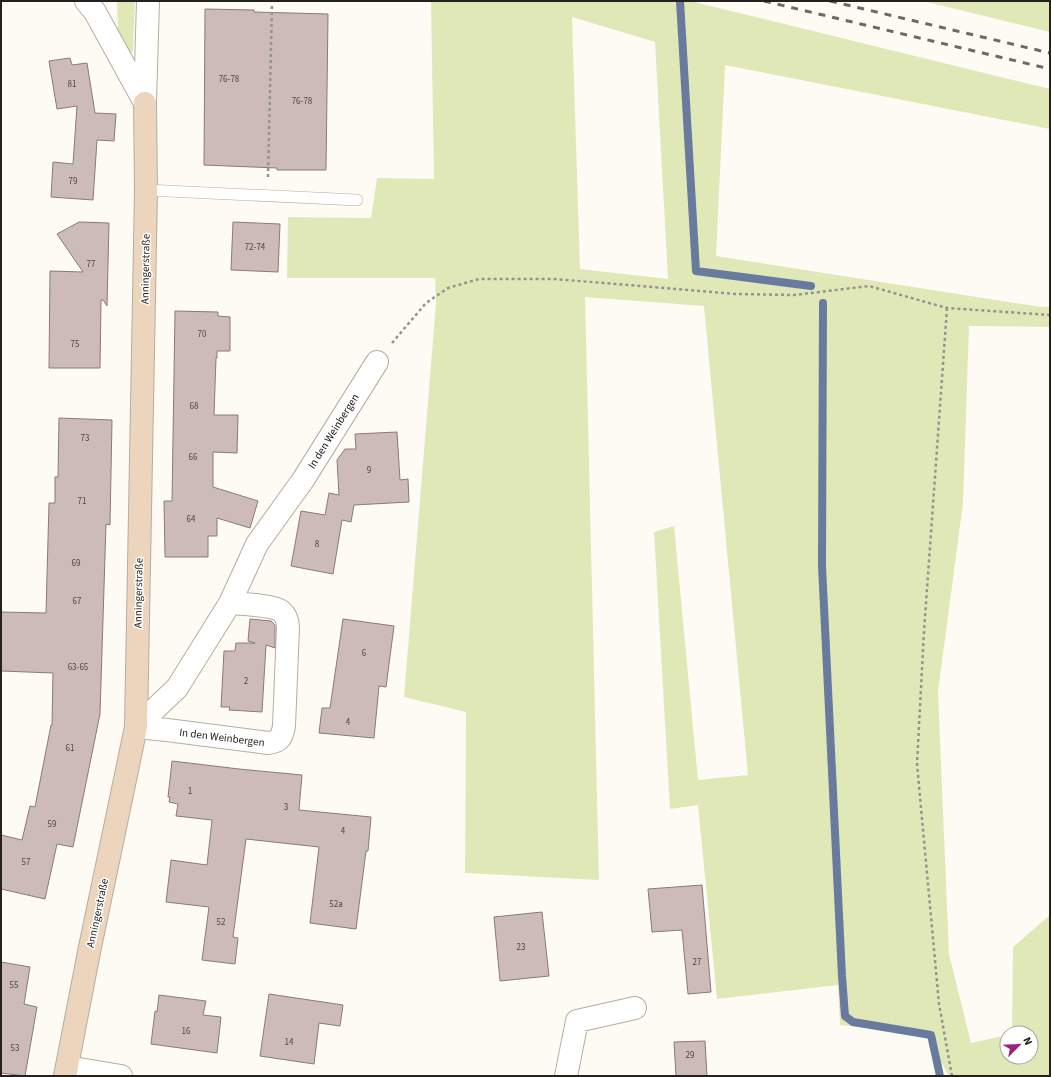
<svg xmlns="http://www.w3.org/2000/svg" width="1051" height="1077" viewBox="0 0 1051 1077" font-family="'Source Sans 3',sans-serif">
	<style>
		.green { fill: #e1e8b8; fill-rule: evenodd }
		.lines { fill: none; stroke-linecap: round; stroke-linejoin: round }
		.stream { stroke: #687a9e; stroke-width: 8 }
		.building { fill: #cdbbb7; stroke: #8a7a76 }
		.lane-casing { stroke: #b5ada0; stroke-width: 12 }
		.street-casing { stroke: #b5ada0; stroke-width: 24 }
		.secondary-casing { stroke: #b5ada0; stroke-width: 24 }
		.path { stroke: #96938e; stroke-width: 2.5; stroke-dasharray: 3 3; stroke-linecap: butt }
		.lane { stroke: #fff; stroke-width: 11 }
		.street { stroke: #fff; stroke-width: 22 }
		.secondary { stroke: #ecd5bc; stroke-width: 22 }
		.rail { stroke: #6d6a65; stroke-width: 3; stroke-dasharray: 7 7; stroke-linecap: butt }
		.labels { text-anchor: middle; stroke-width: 3; stroke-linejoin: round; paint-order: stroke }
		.number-label { font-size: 9px; fill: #4f4844 }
		.street-label { font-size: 11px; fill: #25221d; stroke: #fff }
	</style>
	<rect width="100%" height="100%" fill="#fefbf5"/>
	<path class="green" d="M 117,1 L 135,1 L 133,51 L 129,54 L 118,31 Z
		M 431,1 L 690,1 L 1050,89 L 1050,129 L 725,65 L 716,256 L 1041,307 L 1050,307 L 1050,327 L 969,326 L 963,503 L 938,692 L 949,954 L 971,1043 L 1007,1035 L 1007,1057 L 1031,1057 L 1031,1033 L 1012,1033 L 1013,947 L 1050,915 L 1050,1076 L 949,1076 L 925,1034 L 840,1025 L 838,985 L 717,999 L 698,805 L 670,809 L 654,532 L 674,526 L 698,780 L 748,775 L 704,306 L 585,297 L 599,880 L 465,873 L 466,712 L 404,697 L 436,303 L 435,278 L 287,278 L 288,217 L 371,218 L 377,178 L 434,179 ZM 572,17 L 655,42 L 668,279 L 580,269 Z
		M 923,1 L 1043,1 L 1050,2 L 1050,32 Z"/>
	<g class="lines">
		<path class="stream" d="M 680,1 L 696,271 L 811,286
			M 823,303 L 822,566 L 842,976 L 845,1016 L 853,1022 L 931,1035 L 940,1076"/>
	</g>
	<path class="building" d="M 205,9 L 254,10 L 254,12 L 328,14 L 326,170 L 277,170 L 277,168 L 204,165 Z
		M 70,58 L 72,65 L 87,63 L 95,113 L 116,114 L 114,141 L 97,140 L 93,200 L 51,197 L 53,162 L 73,164 L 77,106 L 57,109 L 49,61 Z
		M 79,222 L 109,223 L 107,306 L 103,300 L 101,300 L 100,368 L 49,368 L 50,271 L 83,272 L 57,234 Z
		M 233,222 L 280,224 L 278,272 L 231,270 Z
		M 175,311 L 218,312 L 218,316 L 230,317 L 230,351 L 217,351 L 217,358 L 216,358 L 214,415 L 238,415 L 237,453 L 213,452 L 213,487 L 258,501 L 250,528 L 217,518 L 217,536 L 208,536 L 208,557 L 165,557 L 164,501 L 172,501 Z
		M 59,418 L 112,420 L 110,525 L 106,524 L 100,714 L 73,847 L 57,844 L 45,899 L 1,889 L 1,835 L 22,840 L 30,806 L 35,807 L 51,725 L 52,725 L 53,673 L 1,671 L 1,612 L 46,613 L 49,503 L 55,503 L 55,477 L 58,477 Z
		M 397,432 L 400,480 L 408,479 L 409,502 L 354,505 L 351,522 L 342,520 L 333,574 L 291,566 L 301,511 L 325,515 L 329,493 L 339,495 L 337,460 L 345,449 L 356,449 L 355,434 Z
		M 250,619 L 271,621 L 275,625 L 275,648 L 266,645 L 262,712 L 229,710 L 230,707 L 221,707 L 224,651 L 235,651 L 236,643 L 255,643 L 248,641 Z
		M 343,619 L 394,626 L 386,687 L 379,686 L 374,738 L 319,733 L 322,708 L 330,708 Z
		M 172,761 L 239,769 L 302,775 L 299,810 L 371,817 L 368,851 L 366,851 L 356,929 L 310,923 L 319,847 L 246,839 L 233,937 L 238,938 L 235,964 L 202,960 L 209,907 L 166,902 L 171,860 L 207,865 L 212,820 L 176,816 L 178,804 L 169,802 L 170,797 L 168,797 Z
		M 702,885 L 711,992 L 688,994 L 682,930 L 652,932 L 648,889 Z
		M 542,912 L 549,976 L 500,981 L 494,917 Z
		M 1,962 L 30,967 L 24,1004 L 37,1007 L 25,1076 L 1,1073 Z
		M 269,994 L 343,1005 L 340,1026 L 319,1023 L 314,1064 L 260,1056 Z
		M 159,995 L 206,1001 L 203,1015 L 221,1017 L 217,1053 L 151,1044 L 155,1011 L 157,1012 Z
		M 705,1041 L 707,1076 L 676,1076 L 674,1042 Z"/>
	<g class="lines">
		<g class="lane-casing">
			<path id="lane" d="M 146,190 L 357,200"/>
		</g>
		<g class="street-casing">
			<path id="street" d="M 86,1 L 95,12 L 145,103
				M 145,102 L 148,1
				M 136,727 L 177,688 L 230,603 L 257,544 L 303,480 L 377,362
				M 136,727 L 167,730 L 268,743 C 280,742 282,737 284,726 L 288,628 C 288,622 286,615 281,611 C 273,605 241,604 230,603
				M 67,1067 L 121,1076
				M 566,1076 L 577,1021 L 635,1008"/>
		</g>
		<g class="secondary-casing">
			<path id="secondary" d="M 65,1076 L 89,952 L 136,727 L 146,190 L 145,103"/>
		</g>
		<path class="path" d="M 268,177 L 272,4
			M 947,308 L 924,631 L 917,764 L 939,1004 L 952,1076
			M 392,343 L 426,303 L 448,288 L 479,279 L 555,279 L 735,294 L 794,295 L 869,286 L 947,308 L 1050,315"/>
		<use href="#lane" class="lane"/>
		<use href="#street" class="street"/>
		<use href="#secondary" class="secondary"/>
		<path class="rail" d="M 764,1 L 1050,69
			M 830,1 L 1050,53"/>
	</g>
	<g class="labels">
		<g class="number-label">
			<text x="229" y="82">76-78</text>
			<text x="72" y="87">81</text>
			<text x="302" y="104">76-78</text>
			<text x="73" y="184">79</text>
			<text x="255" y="250">72-74</text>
			<text x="91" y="267">77</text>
			<text x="202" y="337">70</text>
			<text x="75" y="347">75</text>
			<text x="194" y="409">68</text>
			<text x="85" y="441">73</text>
			<text x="193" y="460">66</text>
			<text x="369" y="473">9</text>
			<text x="82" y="504">71</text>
			<text x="191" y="522">64</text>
			<text x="317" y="547">8</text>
			<text x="76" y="566">69</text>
			<text x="77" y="604">67</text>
			<text x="364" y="656">6</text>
			<text x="78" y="670">63-65</text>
			<text x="246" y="684">2</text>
			<text x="348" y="725">4</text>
			<text x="70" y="751">61</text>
			<text x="190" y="794">1</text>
			<text x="286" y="810">3</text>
			<text x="52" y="827">59</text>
			<text x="343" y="834">4</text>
			<text x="26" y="865">57</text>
			<text x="336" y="907">52a</text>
			<text x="221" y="925">52</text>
			<text x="521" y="950">23</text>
			<text x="697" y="965">27</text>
			<text x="14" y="988">55</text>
			<text x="186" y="1034">16</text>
			<text x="289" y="1045">14</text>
			<text x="15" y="1051">53</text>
			<text x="690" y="1058">29</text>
		</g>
		<g class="street-label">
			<text transform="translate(145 269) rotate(-89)" y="4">Anningerstraße</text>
			<text transform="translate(333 431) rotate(-58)" y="4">In den Weinbergen</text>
			<text transform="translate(138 593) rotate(-89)" y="4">Anningerstraße</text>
			<text transform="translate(222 737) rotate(7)" y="4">In den Weinbergen</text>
			<text transform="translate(97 913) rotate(-78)" y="4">Anningerstraße</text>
		</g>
	</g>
	<rect width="1051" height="1077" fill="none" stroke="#25221d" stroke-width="4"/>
	<g transform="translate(1019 1045) rotate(66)"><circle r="19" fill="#ffffff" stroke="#a8a7a5"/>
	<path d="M0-3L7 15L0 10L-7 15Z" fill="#9b217a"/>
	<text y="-6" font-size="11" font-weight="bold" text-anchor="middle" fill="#25221d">N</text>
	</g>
</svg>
